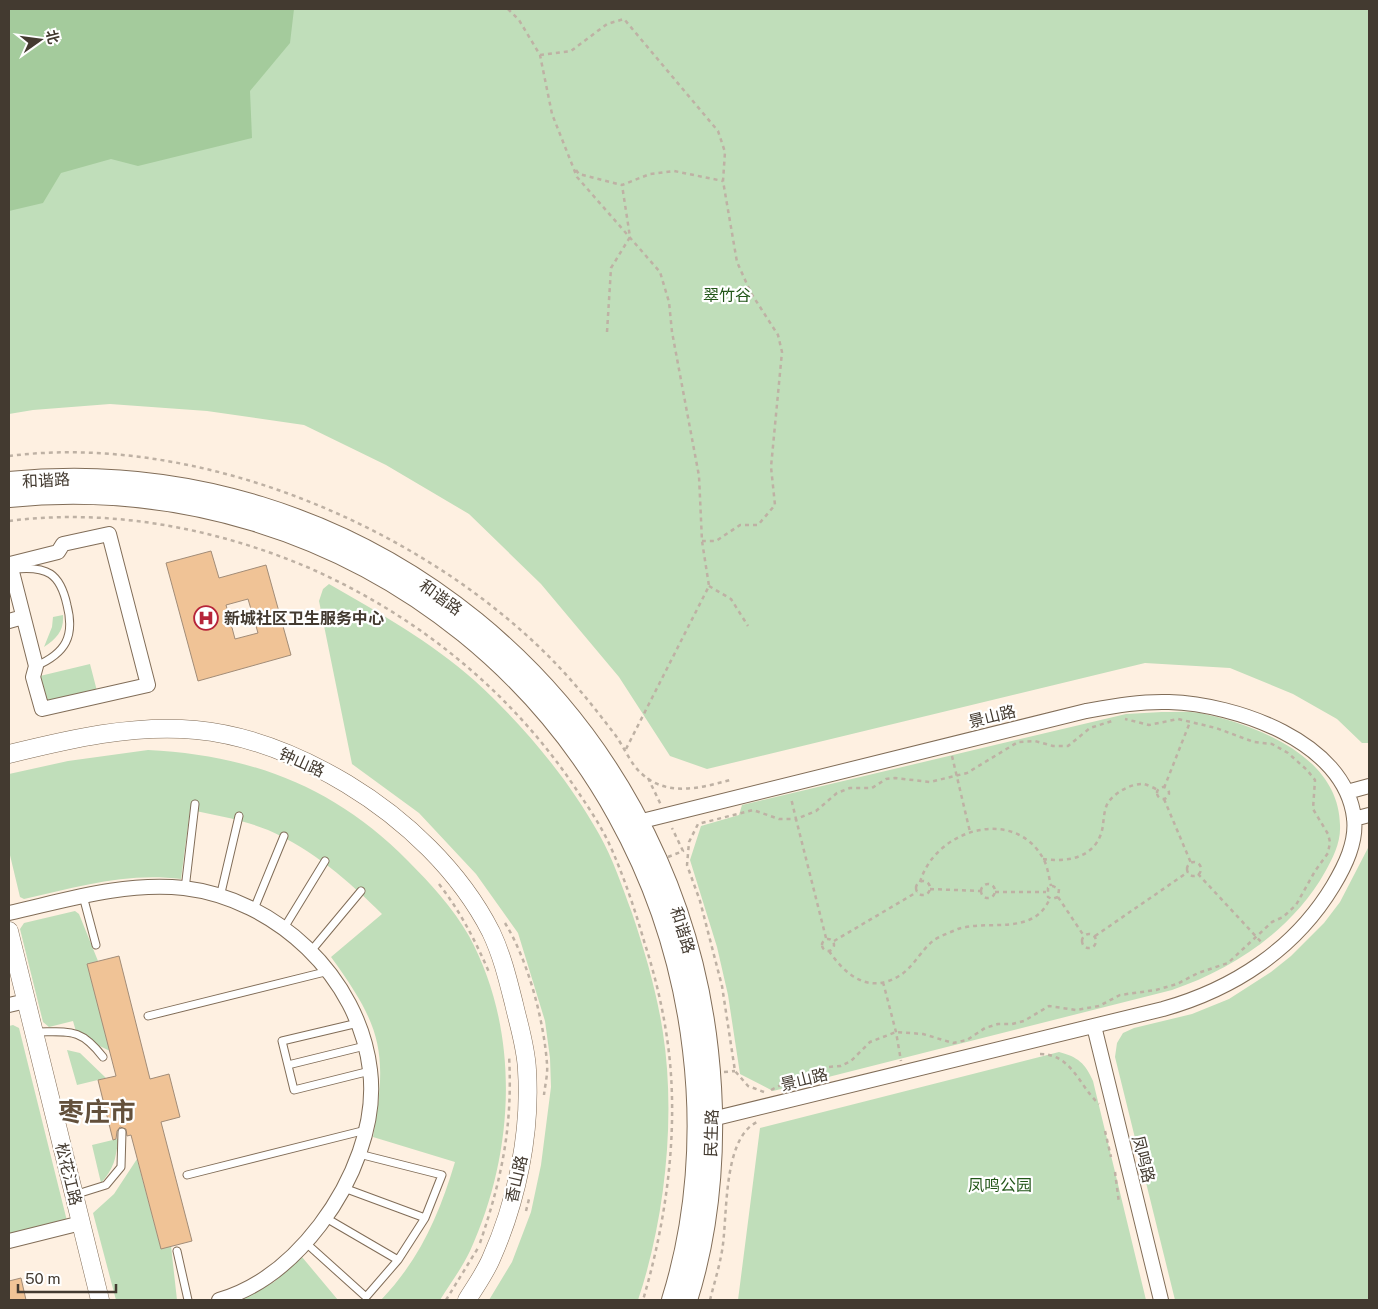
<svg xmlns="http://www.w3.org/2000/svg" width="1378" height="1309" viewBox="0 0 1378 1309" font-family="'Public Sans','Noto Sans SC',sans-serif">
	<style>
		.green { fill: #c0deba }
		.forest { fill: #a4cb9c }
		.building { fill: #f0c396; stroke: #a28c77; fill-rule: evenodd }
		.lines { fill: none; stroke-linecap: round; stroke-linejoin: round }
		.service-casing { stroke: #816d58; stroke-width: 9 }
		.minor-casing { stroke: #816d58; stroke-width: 16 }
		.tertiary-casing { stroke: #816d58; stroke-width: 19 }
		.secondary-casing { stroke: #816d58; stroke-width: 22 }
		.path { stroke: #beb1a4; stroke-width: 2.5; stroke-dasharray: 4 4; stroke-linecap: butt }
		.service { stroke: #fff; stroke-width: 7 }
		.minor { stroke: #fff; stroke-width: 14 }
		.tertiary { stroke: #fff; stroke-width: 18 }
		.secondary { stroke: #fff; stroke-width: 20 }
		.labels { text-anchor: middle; stroke-width: 4.5; stroke-linejoin: round; paint-order: stroke }
		.park-label { font-size: 16px; fill: #225618; stroke: #fff }
		.street-label { font-size: 16px; fill: #433a30; stroke: #fff }
		.poi-label { font-size: 16px; font-weight: bold; fill: #433a30; stroke: #fff; text-anchor: start }
		.town-label { font-size: 26px; font-weight: bold; fill: #63503b; stroke: #fff }
	</style>
	<rect width="100%" height="100%" fill="#fef0e1"/>
	<path class="green" d="M 9,9 L 1369,9 L 1369,743 L 1362,743 L 1337,719 L 1293,694 L 1230,668 L 1145,663 L 707,769 L 670,756 L 619,677 L 541,584 L 469,514 L 386,465 L 304,425 L 207,411 L 110,404 L 33,410 L 9,414 Z
		M 329,584 C 380,613 431,642 475,681 C 523,725 567,777 599,834 C 613,859 622,886 632,913 C 645,952 657,993 663,1033 C 676,1117 665,1220 638,1300 L 489,1300 L 512,1262 L 531,1212 L 541,1165 L 551,1087 L 550,1058 L 545,1021 L 518,933 L 476,874 L 419,813 L 352,764 L 319,601 L 323,589 Z
		M 63,615 C 64,631 57,638 44,647 L 52,627 L 53,617 Z
		M 90,664 L 97,691 L 47,703 L 40,676 Z
		M 1162,712 C 1174,712 1188,711 1200,713 C 1257,725 1339,756 1340,825 C 1341,842 1333,858 1325,872 C 1293,929 1234,969 1172,990 L 773,1091 L 740,1074 L 728,995 L 717,947 L 690,860 L 701,826 L 739,815 L 742,805 L 1126,714 Z
		M 148,750 C 251,755 335,787 408,861 C 430,883 453,908 469,936 C 521,1032 515,1153 470,1251 C 462,1268 450,1284 440,1300 L 381,1300 C 420,1259 439,1215 455,1162 L 373,1137 C 388,1052 382,1027 331,957 L 382,914 C 349,881 312,849 268,830 C 243,820 216,815 190,810 L 181,879 C 127,872 77,887 24,899 L 20,897 L 9,851 L 9,774 L 68,761 Z
		M 1369,846 L 1369,1300 L 1175,1300 L 1115,1057 L 1117,1043 L 1123,1033 L 1134,1028 L 1192,1014 L 1229,999 L 1271,972 L 1291,956 L 1324,923 L 1340,902 Z
		M 75,911 L 79,914 L 98,961 L 87,964 L 110,1051 L 77,1035 L 73,1021 L 49,1027 L 43,1022 L 20,929 L 24,923 Z
		M 13,1025 L 19,1028 L 67,1221 L 9,1240 L 9,1026 Z
		M 67,1050 L 80,1053 L 106,1078 L 77,1085 Z
		M 1059,1052 C 1078,1057 1085,1063 1093,1081 L 1146,1300 L 738,1300 L 760,1128 Z
		M 121,1138 C 116,1146 117,1153 114,1162 C 111,1170 107,1176 101,1183 L 92,1145 Z
		M 137,1159 L 161,1249 L 171,1246 L 177,1300 L 116,1300 L 93,1213 L 114,1194 Z
		M 302,1257 L 338,1300 L 240,1300 L 274,1282 Z"/>
	<path class="forest" d="M 9,9 L 294,9 L 290,43 L 250,91 L 252,138 L 138,166 L 111,159 L 61,173 L 43,203 L 9,211 Z"/>
	<path class="building" d="M 211,551 L 219,578 L 266,565 L 291,655 L 198,681 L 166,563 ZM 248,599 L 258,633 L 235,639 L 226,605 Z
		M 119,956 L 150,1079 L 169,1074 L 180,1117 L 161,1122 L 192,1241 L 161,1249 L 131,1135 L 127,1136 L 126,1129 L 120,1127 L 117,1131 L 116,1139 L 113,1140 L 98,1080 L 116,1076 L 87,964 Z
		M 21,1278 L 26,1300 L 9,1300 L 9,1281 Z"/>
	<g class="lines">
		<g class="service-casing">
			<path id="service" d="M 15,569 C 47,566 60,573 67,605 C 75,636 66,653 36,666
				M 185,889 L 195,804
				M 83,896 L 96,945
				M 220,897 L 239,816
				M 254,909 L 284,836
				M 284,928 L 325,861
				M 311,951 L 361,891
				M 148,1016 L 329,971
				M 358,1023 L 282,1041 L 294,1090 L 370,1071
				M 34,1032 C 69,1032 80,1027 103,1057
				M 288,1065 L 365,1046
				M 187,1175 L 366,1130
				M 344,1188 L 425,1218
				M 74,1195 L 106,1185 L 121,1167 L 122,1132
				M 326,1218 L 398,1260
				M 306,1243 L 366,1297 L 398,1260 L 425,1218 L 442,1175 L 359,1154
				M 177,1251 L 188,1300"/>
		</g>
		<g class="minor-casing">
			<path id="minor" d="M 109,534 L 148,685 L 42,709 L 33,677 L 36,666 L 10,564 L 58,552 L 63,544 Z
				M 9,621 L 23,617
				M 1347,792 L 1369,786
				M 1354,819 L 1369,815
				M 630,824 L 1086,711 C 1114,706 1141,701 1169,702 C 1235,704 1345,741 1354,818 C 1357,842 1345,866 1333,886 C 1295,949 1234,989 1163,1009 L 704,1121
				M 9,913 C 67,900 123,882 184,888 C 276,899 359,977 370,1070 C 377,1124 352,1183 320,1225 C 294,1259 260,1288 219,1300
				M 9,1005 L 26,1001
				M 1094,1026 L 1161,1300
				M 9,1241 L 81,1223"/>
		</g>
		<g class="tertiary-casing">
			<path id="tertiary" d="M 9,754 C 70,739 133,724 196,730 C 249,735 302,757 347,784 C 405,819 460,871 491,932 C 502,955 508,980 514,1004 C 519,1026 526,1047 527,1070 C 531,1133 517,1201 491,1259 C 485,1273 475,1287 467,1300
				M 9,931 L 100,1300"/>
		</g>
		<g class="secondary-casing">
			<path id="secondary" d="M 9,482 C 359,447 670,701 708,1051 C 717,1133 712,1221 687,1300
				M 9,497 C 352,463 653,708 693,1050 C 703,1133 697,1220 672,1300"/>
		</g>
		<path class="path" d="M 508,9 L 519,20 L 540,55 L 552,114 L 577,177 L 660,272 L 669,302 L 672,332 L 699,476 L 702,541 L 709,586 L 626,749
			M 540,55 L 571,51 L 607,24 L 624,19 L 718,131 L 725,152 L 723,181 L 737,262 L 751,293 L 778,335 L 782,352 L 771,467 L 775,505 L 758,525 L 740,525 L 716,541 L 702,541
			M 576,170 L 579,174 L 622,185 L 650,174 L 674,171 L 723,181
			M 607,332 L 611,268 L 630,237 L 622,185
			M 9,456 C 191,433 405,520 536,644 C 566,672 591,703 616,736 C 624,747 631,765 642,774 C 667,797 701,788 730,780
			M 9,521 C 109,508 215,528 307,567 C 415,614 510,690 576,789 C 589,808 603,829 612,850 C 625,880 635,910 644,941 C 658,984 668,1030 671,1075 C 676,1150 664,1229 643,1300
			M 709,586 L 731,599 L 748,626
			M 952,756 L 970,832
			M 648,778 L 661,805
			M1157 793a6 6 0 1 1 12 0a6 6 0 1 1-12 0Z
			M 1164,788 L 1190,722
			M 1164,799 L 1191,863
			M 668,857 L 683,851 L 672,828
			M 1043,859 C 1066,862 1092,859 1101,834 C 1104,825 1103,816 1106,807 C 1110,795 1130,783 1144,784 C 1148,785 1154,788 1158,790
			M1187 869a7 7 0 1 1 14 0a7 7 0 1 1-14 0Z
			M 1198,874 L 1263,944
			M916 888a7 7 0 1 1 14 0a7 7 0 1 1-14 0Z
			M 920,882 C 936,828 1016,806 1044,860 C 1048,868 1049,878 1051,886
			M981 891a7 7 0 1 1 14 0a7 7 0 1 1-14 0Z
			M 439,884 C 460,911 475,940 489,972
			M 930,889 L 981,891
			M 995,892 L 1046,892
			M 1058,897 L 1052,899 L 1048,897 L 1048,888 L 1053,886 L 1059,889 L 1058,897 L 1084,936
			M 505,923 C 528,960 544,1021 547,1064 C 548,1074 545,1085 544,1095
			M1082 941a7 7 0 1 1 14 0a7 7 0 1 1-14 0Z
			M 1095,936 L 1188,872
			M 826,938 L 796,819 L 816,811 L 837,793 L 850,788 L 872,788 L 886,779 L 895,778 L 930,782 L 967,773 L 1018,742 L 1035,741 L 1053,746 L 1068,746 L 1090,728 L 1112,721
			M822 945a6 6 0 1 1 12 0a6 6 0 1 1-12 0Z
			M 834,941 L 917,892
			M 829,951 C 846,976 869,994 899,976 C 913,968 921,950 934,940 C 940,936 951,932 958,929 C 989,919 1034,937 1050,898
			M 883,982 L 896,1032 L 901,1061
			M 1040,1054 C 1072,1054 1079,1086 1099,1104
			M 724,1072 L 735,1071
			M 771,1090 L 793,1079 L 804,1080 L 828,1067 L 841,1066 L 851,1061 L 870,1042 L 896,1032 L 923,1034 L 953,1043 L 967,1040 L 985,1028 L 998,1024 L 1012,1024 L 1024,1021 L 1049,1006 L 1076,1010 L 1099,1006 L 1120,995 L 1156,990 L 1177,984 L 1198,973 L 1228,963 L 1272,922 L 1283,917 L 1296,905 L 1315,871 L 1328,853 L 1330,842 L 1328,834 L 1313,809 L 1315,780 L 1307,770 L 1288,753 L 1272,744 L 1254,742 L 1216,728 L 1178,719 L 1149,725 L 1125,719
			M 764,1092 L 748,1086 L 735,1071 L 722,986 L 700,901 L 687,865 L 689,842 L 698,824 L 753,810 L 779,819 L 796,819 L 791,798
			M 1105,1131 L 1111,1157
			M 1115,1172 L 1119,1203
			M 526,1211 L 529,1199
			M 480,1243 C 502,1178 513,1125 509,1055
			M 446,1300 L 478,1248
			M 710,1300 C 714,1284 719,1268 722,1251 C 728,1217 722,1139 757,1122"/>
		<use href="#service" class="service"/>
		<use href="#minor" class="minor"/>
		<use href="#tertiary" class="tertiary"/>
		<use href="#secondary" class="secondary"/>
	</g>
	<defs>
		<g id="hospital-ring" transform="scale(1.25)"><circle r="9.5" fill="#fff" stroke="#b62439" stroke-width="1.5"/><path d="M-5-5h3v3.5h4V-5h3V5h-3V1.5h-4V5h-3Z" fill="#b62439"/></g>
	</defs>
	<g fill-rule="evenodd">
		<use href="#hospital-ring" x="206" y="618"/>
	</g>
	<g class="labels">
		<g class="park-label">
			<text x="727" y="301">翠竹谷</text>
			<text x="1000" y="1191">凤鸣公园</text>
		</g>
		<g class="street-label">
			<text transform="translate(46 480) rotate(-3)" y="6">和谐路</text>
			<text transform="translate(441 597) rotate(36)" y="6">和谐路</text>
			<text transform="translate(992 716) rotate(-14)" y="6">景山路</text>
			<text transform="translate(302 762) rotate(24)" y="6">钟山路</text>
			<text transform="translate(683 930) rotate(73)" y="6">和谐路</text>
			<text transform="translate(804 1079) rotate(-14)" y="6">景山路</text>
			<text transform="translate(711 1133) rotate(-88)" y="6">民生路</text>
			<text transform="translate(1144 1159) rotate(76)" y="6">凤鸣路</text>
			<text transform="translate(69 1174) rotate(76)" y="6">松花江路</text>
			<text transform="translate(516 1179) rotate(-77)" y="6">香山路</text>
		</g>
		<g class="poi-label">
			<text x="224" y="624">新城社区卫生服务中心</text>
		</g>
		<g class="town-label">
			<text x="97" y="1121">枣庄市</text>
		</g>
	</g>
	<rect width="1378" height="1309" fill="none" stroke="#433a30" stroke-width="20"/>
	<g transform="translate(40 40) rotate(76)" stroke="#ffffff" stroke-width="4" paint-order="stroke">
	<path d="M0-4L9 19L0 12L-9 19Z" fill="#433a30"/>
	<text y="-8" font-size="14" font-weight="bold" text-anchor="middle" fill="#433a30">北</text>
	</g>
	<path d="M18 1284v8h98v-8" fill="none" stroke="#433a30" stroke-width="2.5"/>
	<text x="25" y="1284" font-size="15" fill="#433a30" stroke="#ffffff" stroke-width="4" paint-order="stroke">50 m</text>
</svg>
